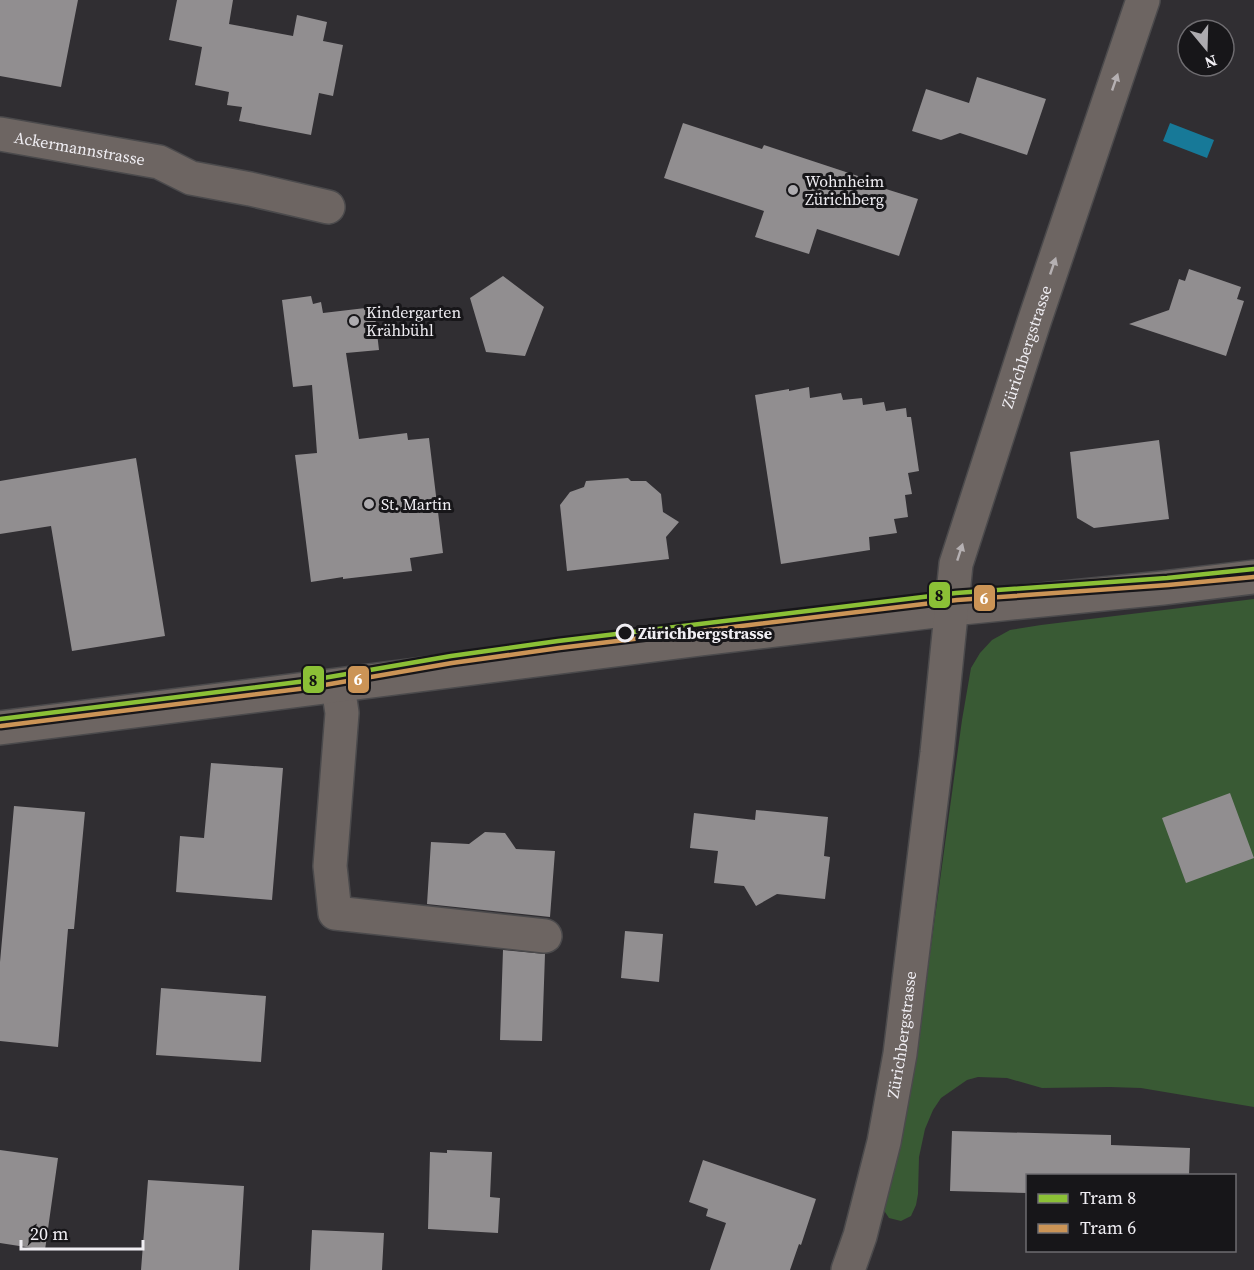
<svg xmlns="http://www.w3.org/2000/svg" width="1254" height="1270" viewBox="0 0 1254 1270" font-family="'Source Serif 4',serif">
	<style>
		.green { fill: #395a34 }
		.water { fill: #177998 }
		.building { fill: #918e90 }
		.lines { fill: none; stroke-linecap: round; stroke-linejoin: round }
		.minor-casing { stroke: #4b4a4c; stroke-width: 36 }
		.minor { stroke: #6d6562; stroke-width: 33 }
		.tram-1-casing { stroke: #171619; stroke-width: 9 }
		.tram-2-casing { stroke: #171619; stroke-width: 9 }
		.tram-1 { stroke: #8bc036; stroke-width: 4.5 }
		.tram-2 { stroke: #cb9456; stroke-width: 4.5 }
		.oneway { fill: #b5b0b2 }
		.poi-dot { fill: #adabaf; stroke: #171619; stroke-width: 2 }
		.stop-dot { fill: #171619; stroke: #f0eef3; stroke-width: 3 }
		.labels { text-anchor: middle; stroke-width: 6; stroke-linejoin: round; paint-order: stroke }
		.street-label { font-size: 16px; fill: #f0eef3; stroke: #171619 }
		.poi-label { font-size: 16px; fill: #f0eef3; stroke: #171619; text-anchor: start }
		.stop-label { font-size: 16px; font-weight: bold; fill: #f0eef3; stroke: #171619; text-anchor: start }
		.line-badge { stroke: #171619; stroke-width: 2 }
		.badge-label { font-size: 16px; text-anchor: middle; font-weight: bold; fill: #fff }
		.pale-badge-label { font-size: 16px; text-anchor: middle; font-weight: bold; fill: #111 }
	</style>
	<rect width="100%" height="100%" fill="#302e32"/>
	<path class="green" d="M 1254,599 L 1254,1107 L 1141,1088 L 1110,1087 L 1042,1088 L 1007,1078 L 978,1077 L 967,1080 L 941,1098 L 933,1110 L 925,1129 L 919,1157 L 918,1194 L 916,1205 L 911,1216 L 901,1221 L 889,1218 L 885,1212 L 885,1205 L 908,1096 L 921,1019 L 962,720 L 971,668 L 980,653 L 992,640 L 1010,630 L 1041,625 Z"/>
	<path class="water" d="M 1170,123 L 1214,140 L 1207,158 L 1163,141 Z"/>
	<path class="building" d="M 0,0 L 78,0 L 61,87 L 0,76 Z
		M 177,0 L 233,0 L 229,24 L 293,36 L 297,15 L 327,22 L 323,41 L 343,45 L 333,96 L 319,93 L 311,135 L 239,121 L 242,107 L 227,105 L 229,92 L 195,85 L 202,47 L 169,40 Z
		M 977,77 L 1046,99 L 1027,155 L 960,133 L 941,140 L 912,131 L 926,89 L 969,103 Z
		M 683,123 L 762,149 L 764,145 L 858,176 L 857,180 L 918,199 L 899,256 L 817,229 L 809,254 L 755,237 L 764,211 L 664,178 Z
		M 1189,269 L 1241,287 L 1237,299 L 1244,301 L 1226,356 L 1129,324 L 1169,310 L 1179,279 L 1185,281 Z
		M 503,276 L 544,307 L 525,356 L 486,352 L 470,298 Z
		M 311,296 L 313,304 L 321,302 L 323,313 L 374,307 L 379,350 L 346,353 L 359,439 L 407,433 L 408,440 L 429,438 L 443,553 L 410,558 L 412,571 L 343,579 L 343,577 L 311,582 L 295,455 L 317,453 L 312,385 L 293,387 L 282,300 Z
		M 809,387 L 810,398 L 841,393 L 843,400 L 862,398 L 863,405 L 884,402 L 886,411 L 906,408 L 907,417 L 911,417 L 919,471 L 908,473 L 912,494 L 905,495 L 908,517 L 894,519 L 897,533 L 869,537 L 870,550 L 781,564 L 755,395 L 789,389 L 789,391 Z
		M 1159,440 L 1169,519 L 1094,528 L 1077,518 L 1070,452 Z
		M 136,458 L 165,636 L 72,651 L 51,526 L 0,534 L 0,481 Z
		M 628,478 L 631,481 L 646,481 L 661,494 L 663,512 L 679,522 L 666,537 L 669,559 L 567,571 L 560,505 L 570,492 L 584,487 L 586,481 Z
		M 211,763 L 283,768 L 272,900 L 176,892 L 180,836 L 204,838 Z
		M 1230,793 L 1254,858 L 1186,883 L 1162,818 Z
		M 14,806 L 85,812 L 74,929 L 68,929 L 58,1047 L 0,1041 L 0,962 Z
		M 756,810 L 828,817 L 824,856 L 830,857 L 825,899 L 777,894 L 756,906 L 744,886 L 714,883 L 718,851 L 690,848 L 694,813 L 755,820 Z
		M 485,832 L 505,833 L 516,849 L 555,851 L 550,917 L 427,904 L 431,842 L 469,844 Z
		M 625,931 L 663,934 L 659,982 L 621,978 Z
		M 503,950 L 545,954 L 542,1041 L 500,1040 Z
		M 161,988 L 266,996 L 261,1062 L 156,1055 Z
		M 952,1131 L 1111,1135 L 1111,1145 L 1190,1148 L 1189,1176 L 1028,1176 L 1028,1193 L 950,1191 Z
		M 0,1150 L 58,1158 L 45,1250 L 0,1243 Z
		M 447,1150 L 492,1152 L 490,1197 L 500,1198 L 498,1233 L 428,1229 L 430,1152 L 447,1153 Z
		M 703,1160 L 816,1199 L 801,1245 L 799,1244 L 790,1270 L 710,1270 L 726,1223 L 706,1216 L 708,1209 L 689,1202 Z
		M 148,1180 L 244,1186 L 239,1270 L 141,1270 Z
		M 312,1230 L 384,1233 L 382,1270 L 310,1270 Z"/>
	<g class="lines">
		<g class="minor-casing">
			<g id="minor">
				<path id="s1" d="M 0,134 L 159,162 L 191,178 L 250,189 L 328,207"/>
				<path d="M 338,686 L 342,713 L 330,866 L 335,913 L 545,936"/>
				<path d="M 0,728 L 701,639 L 952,609 L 1163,588 L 1254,577"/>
				<path id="s2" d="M 848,1270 L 860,1236 L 884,1142 L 900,1054 L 937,753 L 956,564 L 1034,322 L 1143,0"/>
			</g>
		</g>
		<use href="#minor" class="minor"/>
		<g class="tram-1-casing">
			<path id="tram-1" d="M 0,719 L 306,681 L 451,656 L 558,641 L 956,593 L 1167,578 L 1254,569"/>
		</g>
		<g class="tram-2-casing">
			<path id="tram-2" d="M 1,726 L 307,688 L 452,663 L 559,648 L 957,600 L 1168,585 L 1254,577"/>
		</g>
		<use href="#tram-1" class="tram-1"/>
		<use href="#tram-2" class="tram-2"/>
	</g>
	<defs><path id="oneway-solid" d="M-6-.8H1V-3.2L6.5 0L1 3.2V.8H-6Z" transform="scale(1.5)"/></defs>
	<g class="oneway">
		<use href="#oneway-solid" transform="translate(1115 82) rotate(-71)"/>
		<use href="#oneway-solid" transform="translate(1053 266) rotate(-71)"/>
		<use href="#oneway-solid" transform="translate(960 552) rotate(-72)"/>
	</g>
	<g class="poi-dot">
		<circle cx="793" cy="190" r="6"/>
		<circle cx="354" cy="321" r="6"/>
		<circle cx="369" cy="504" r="6"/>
	</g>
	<circle class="stop-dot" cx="625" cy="633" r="8"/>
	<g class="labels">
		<g class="street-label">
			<text dy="6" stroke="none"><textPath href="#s1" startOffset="81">Ackermannstrasse</textPath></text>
			<text dy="6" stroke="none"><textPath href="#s2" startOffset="944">Zürichbergstrasse</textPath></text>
			<text dy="6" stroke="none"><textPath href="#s2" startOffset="242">Zürichbergstrasse</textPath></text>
		</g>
		<g class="poi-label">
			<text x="805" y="187">Wohnheim<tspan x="805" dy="18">Zürichberg</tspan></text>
			<text x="366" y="318">Kindergarten<tspan x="366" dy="18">Krähbühl</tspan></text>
			<text x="381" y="510">St. Martin</text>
		</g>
		<g class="stop-label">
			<text x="638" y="639">Zürichbergstrasse</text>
		</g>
	</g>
	<g class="line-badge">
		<rect x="928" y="581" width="23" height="28" rx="6" fill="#8bc036"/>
		<rect x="973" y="584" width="23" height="28" rx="6" fill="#cb9456"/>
		<rect x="347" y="665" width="23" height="29" rx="6" fill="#cb9456"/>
		<rect x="302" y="665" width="23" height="29" rx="6" fill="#8bc036"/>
	</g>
	<g class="badge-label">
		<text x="984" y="604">6</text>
		<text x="358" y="685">6</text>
	</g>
	<g class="pale-badge-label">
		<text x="939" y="601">8</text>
		<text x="313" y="686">8</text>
	</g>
	<rect x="1026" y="1174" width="210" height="78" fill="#171619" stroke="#6e6c70" stroke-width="1.5"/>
	<rect x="1038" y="1194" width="30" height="9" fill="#8bc036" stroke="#6e6c70" stroke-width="1.5"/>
	<text x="1080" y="1204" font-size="18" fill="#f0eef3">Tram 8</text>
	<rect x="1038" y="1224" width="30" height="9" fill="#cb9456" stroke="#6e6c70" stroke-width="1.5"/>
	<text x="1080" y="1234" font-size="18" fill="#f0eef3">Tram 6</text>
	<g transform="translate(1206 48) rotate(161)"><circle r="28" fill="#171619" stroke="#6e6c70" stroke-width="1.5"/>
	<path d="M0-4.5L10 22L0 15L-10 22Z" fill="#adabaf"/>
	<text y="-9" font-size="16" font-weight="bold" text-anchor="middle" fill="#f0eef3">N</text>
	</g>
	<path d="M21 1240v9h122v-9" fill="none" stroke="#f0eef3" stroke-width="3"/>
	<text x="30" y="1240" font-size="18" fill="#f0eef3" stroke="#171619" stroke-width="4.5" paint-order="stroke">20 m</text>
</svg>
